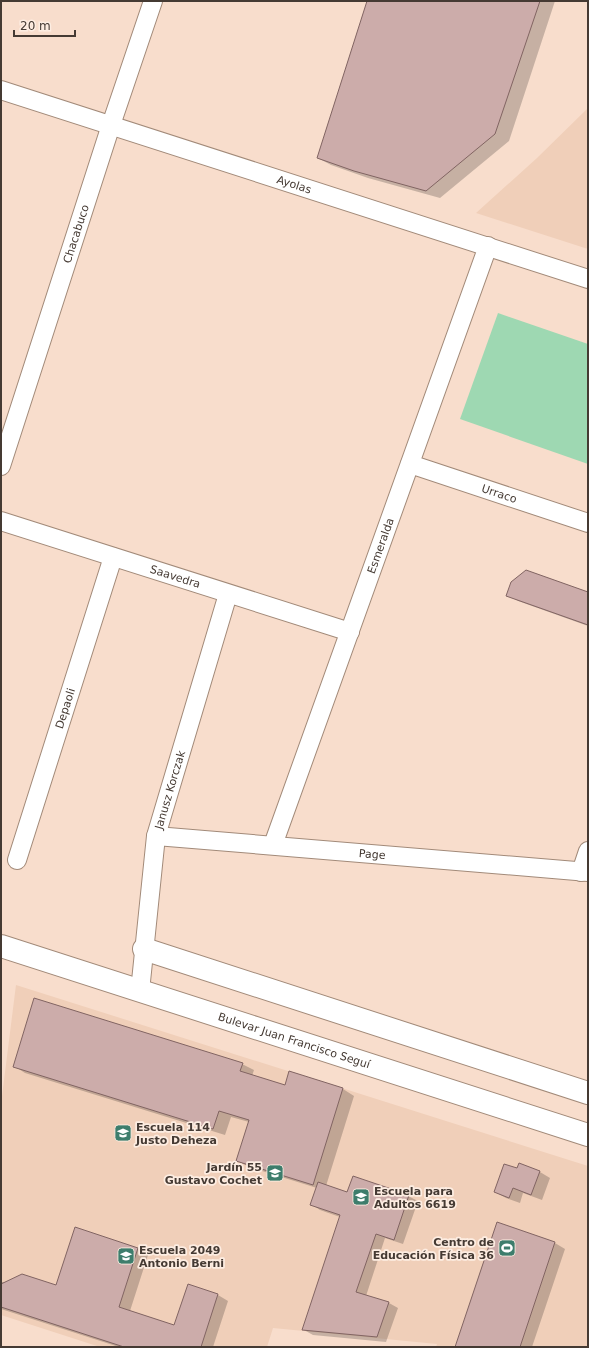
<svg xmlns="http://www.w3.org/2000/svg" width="589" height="1348" viewBox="0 0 589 1348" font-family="'DejaVu Sans',sans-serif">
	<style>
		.built { fill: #f0cfb9 }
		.green { fill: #9ed8b2 }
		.shadow { fill: #0003 }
		.building { fill: #ccacaa; stroke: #816462 }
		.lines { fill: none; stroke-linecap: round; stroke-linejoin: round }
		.minor-casing { stroke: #a28a79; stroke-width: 20 }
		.secondary-casing { stroke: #a28a79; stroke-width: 24 }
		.minor { stroke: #fff; stroke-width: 18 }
		.secondary { stroke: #fff; stroke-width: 22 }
		.labels { text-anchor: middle; stroke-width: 3.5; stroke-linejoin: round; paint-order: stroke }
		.street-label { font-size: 11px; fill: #453a33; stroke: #fdede2 }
		.poi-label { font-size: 11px; font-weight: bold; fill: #453a33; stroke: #fdede2; text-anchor: start }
	</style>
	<rect width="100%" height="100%" fill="#f8ddcc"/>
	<path class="built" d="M 588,108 L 588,249 L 476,213 L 537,158 Z
		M 16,985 L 588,1166 L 588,1347 L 436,1347 L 437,1344 L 273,1328 L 267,1347 L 100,1347 L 1,1315 L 1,1104 Z"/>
	<path class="green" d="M 498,313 L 588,344 L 588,464 L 460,419 Z"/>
	<path class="shadow" d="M 368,1 L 555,1 L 509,141 L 440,198 L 368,178 L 331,165 L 318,158 Z
		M 588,593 L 588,626 L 518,601 L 507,595 Z
		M 242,1064 L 254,1070 L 252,1076 L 286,1087 L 290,1073 L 343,1089 L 354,1096 L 326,1186 L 348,1194 L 408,1196 L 418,1201 L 403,1244 L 385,1238 L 366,1296 L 389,1303 L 398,1308 L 386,1342 L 313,1335 L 304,1330 L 340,1217 L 320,1210 L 311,1204 L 317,1188 L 249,1167 L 238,1161 L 249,1122 L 231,1117 L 225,1135 L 25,1073 L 14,1066 Z
		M 517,1170 L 540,1172 L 550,1178 L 542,1200 L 523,1193 L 520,1203 L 506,1198 L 495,1192 Z
		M 497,1223 L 555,1243 L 565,1249 L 532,1347 L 456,1347 Z
		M 138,1249 L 148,1255 L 130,1311 L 175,1326 L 218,1295 L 228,1301 L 213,1347 L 119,1347 L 1,1309 L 1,1282 L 56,1286 Z"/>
	<path class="building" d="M 367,1 L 540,1 L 495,134 L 426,191 L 354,171 L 317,158 Z
		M 526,570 L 588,592 L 588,625 L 506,596 L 511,582 Z
		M 34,998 L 243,1063 L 240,1071 L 285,1085 L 289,1071 L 343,1088 L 313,1185 L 236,1161 L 249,1120 L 219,1111 L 213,1129 L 13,1067 Z
		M 519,1163 L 540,1171 L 531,1195 L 513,1188 L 509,1198 L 494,1192 L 504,1164 L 517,1168 Z
		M 353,1176 L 409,1195 L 394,1240 L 376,1234 L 356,1292 L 389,1302 L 377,1337 L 302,1330 L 340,1215 L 310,1205 L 318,1182 L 347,1192 Z
		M 497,1222 L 555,1242 L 520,1347 L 455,1347 Z
		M 75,1227 L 138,1248 L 119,1307 L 174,1325 L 188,1284 L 218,1294 L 201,1347 L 124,1347 L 1,1307 L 1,1284 L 22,1274 L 56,1285 Z"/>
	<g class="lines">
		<g class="minor-casing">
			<g id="minor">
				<path id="s1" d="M 1,90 L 588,279"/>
				<path id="s2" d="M 410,464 L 588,523"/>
				<path id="s3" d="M 1,466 L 111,125 L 153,1"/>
				<path id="s4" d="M 1,521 L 350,632"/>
				<path id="s5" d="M 156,836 L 588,872"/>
				<path id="s6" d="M 273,845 L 488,246"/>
				<path id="s7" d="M 17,860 L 113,557"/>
				<path d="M 581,872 L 588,851"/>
				<path id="s8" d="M 140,991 L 156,836 L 228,594"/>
			</g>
		</g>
		<g class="secondary-casing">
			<g id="secondary">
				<path id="s9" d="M 1,946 L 588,1135"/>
				<path d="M 144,949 L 588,1093"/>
			</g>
		</g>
		<use href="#minor" class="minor"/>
		<use href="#secondary" class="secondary"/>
	</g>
	<defs>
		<g id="school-square" transform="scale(0.9)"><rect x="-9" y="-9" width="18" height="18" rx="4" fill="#3d7d6c" stroke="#fdede2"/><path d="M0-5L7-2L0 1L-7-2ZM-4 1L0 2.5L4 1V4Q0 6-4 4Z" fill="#fff"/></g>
		<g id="university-square" transform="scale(0.9)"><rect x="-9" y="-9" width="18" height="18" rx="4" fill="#3d7d6c" stroke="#fdede2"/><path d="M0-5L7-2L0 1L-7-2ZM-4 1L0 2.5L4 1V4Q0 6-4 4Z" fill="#fff"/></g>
		<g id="stadium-square" transform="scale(0.9)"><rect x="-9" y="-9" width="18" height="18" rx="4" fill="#3d7d6c" stroke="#fdede2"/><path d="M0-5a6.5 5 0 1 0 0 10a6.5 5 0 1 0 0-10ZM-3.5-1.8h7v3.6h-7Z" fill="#fff"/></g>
	</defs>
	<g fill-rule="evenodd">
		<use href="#school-square" x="123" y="1133"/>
		<use href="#school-square" x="275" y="1173"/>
		<use href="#university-square" x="361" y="1197"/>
		<use href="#stadium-square" x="507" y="1248"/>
		<use href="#school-square" x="126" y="1256"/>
	</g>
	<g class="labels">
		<g class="street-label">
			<text dy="4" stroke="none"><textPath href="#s1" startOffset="308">Ayolas</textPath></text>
			<text dy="4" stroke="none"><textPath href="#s3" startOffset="244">Chacabuco</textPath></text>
			<text dy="4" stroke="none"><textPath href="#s2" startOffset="94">Urraco</textPath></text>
			<text dy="4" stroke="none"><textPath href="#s6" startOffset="318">Esmeralda</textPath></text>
			<text dy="4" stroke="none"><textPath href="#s4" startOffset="183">Saavedra</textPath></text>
			<text dy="4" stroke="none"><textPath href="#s7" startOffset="159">Depaoli</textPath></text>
			<text dy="4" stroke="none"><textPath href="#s8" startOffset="204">Janusz Korczak</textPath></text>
			<text dy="4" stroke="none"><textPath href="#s5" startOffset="217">Page</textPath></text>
			<text dy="4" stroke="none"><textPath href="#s9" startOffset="308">Bulevar Juan Francisco Seguí</textPath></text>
		</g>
		<g class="poi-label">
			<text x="136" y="1131">Escuela 114<tspan x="136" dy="13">Justo Deheza</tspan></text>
			<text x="262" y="1171" text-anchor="end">Jardín 55<tspan x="262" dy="13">Gustavo Cochet</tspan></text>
			<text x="374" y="1195">Escuela para<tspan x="374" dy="13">Adultos 6619</tspan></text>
			<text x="494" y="1246" text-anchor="end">Centro de<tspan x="494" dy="13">Educación Física 36</tspan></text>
			<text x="139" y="1254">Escuela 2049<tspan x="139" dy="13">Antonio Berni</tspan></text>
		</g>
	</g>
	<rect width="589" height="1348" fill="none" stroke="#453a33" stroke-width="4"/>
	<path d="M14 30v6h61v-6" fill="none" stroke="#453a33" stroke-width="2"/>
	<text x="20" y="30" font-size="12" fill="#453a33" stroke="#fdede2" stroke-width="3" paint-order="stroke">20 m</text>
</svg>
